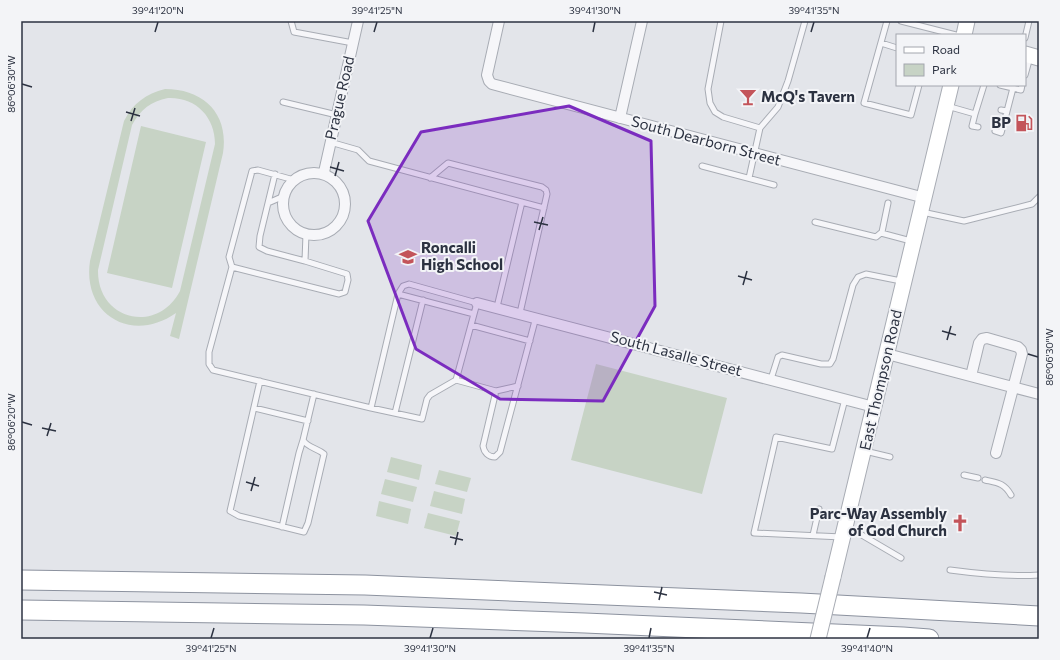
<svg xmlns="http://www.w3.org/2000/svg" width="1060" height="660" viewBox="0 0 1060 660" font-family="Commissioner,sans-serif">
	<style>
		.green { fill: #c7d3c5; fill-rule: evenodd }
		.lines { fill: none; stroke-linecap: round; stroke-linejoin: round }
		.lane-casing { stroke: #a8acb4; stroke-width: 7 }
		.street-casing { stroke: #a8acb4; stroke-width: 12 }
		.secondary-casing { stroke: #a8acb4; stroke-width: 17 }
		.highway-casing { stroke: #8c929f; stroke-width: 21 }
		.lane { stroke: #f6f6f9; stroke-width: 5 }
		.street { stroke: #f6f6f9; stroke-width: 10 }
		.secondary { stroke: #fff; stroke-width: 15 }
		.highway { stroke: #fff; stroke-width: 19 }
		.secondary-bridge-casing { stroke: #a8acb4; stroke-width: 17; stroke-linecap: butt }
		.secondary-bridge { stroke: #fff; stroke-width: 15 }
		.marked { fill: #7b2cbf; fill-opacity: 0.2; stroke: #7b2cbf; stroke-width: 3; stroke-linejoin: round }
		.ticks { fill: none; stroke: #2c3241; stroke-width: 1.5 }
		.labels { text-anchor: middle; stroke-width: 4; stroke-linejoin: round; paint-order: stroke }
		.poi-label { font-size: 15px; font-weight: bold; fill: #2c3241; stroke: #f3f4f7; text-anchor: start }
		.street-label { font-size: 15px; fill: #2c3241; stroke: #f3f4f7 }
		.neatline { fill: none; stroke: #2c3241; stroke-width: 1.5 }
		.ticks-label { font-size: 10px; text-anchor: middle; fill: #2c3241 }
	</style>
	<rect width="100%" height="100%" fill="#e3e5ea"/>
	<path class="green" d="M 165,89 C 204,89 229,114 223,153 L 179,339 L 170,336 L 176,313 C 132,344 82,315 90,261 L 124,121 C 133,103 146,94 165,89 ZM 168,98 C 196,97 215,117 215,144 L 180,291 C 157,335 97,320 98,270 L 132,125 C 140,110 151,101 168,98 Z
		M 141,126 L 206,142 L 172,288 L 107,273 Z
		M 596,364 L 727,398 L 702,494 L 571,460 Z
		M 391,457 L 422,465 L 419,480 L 387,472 Z
		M 439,470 L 471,478 L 467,492 L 435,484 Z
		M 385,479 L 417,487 L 413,502 L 381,494 Z
		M 434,491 L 465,499 L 462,514 L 430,506 Z
		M 379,501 L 411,509 L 408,524 L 376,516 Z
		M 428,513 L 460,521 L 456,536 L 424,528 Z"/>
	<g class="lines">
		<g class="lane-casing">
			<path id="lane" d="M 291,21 L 294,32 L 353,43
				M 721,21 L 708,89 L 710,103 L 715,112 L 723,117 L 760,128
				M 887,21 L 864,103 L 911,115 L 919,85
				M 901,21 L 956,35
				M 1025,38 L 1029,21
				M 881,43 L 897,48
				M 1025,75 L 1030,57
				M 1000,85 L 1021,90 L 1022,85
				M 283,102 L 337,115
				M 947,106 L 975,114 L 984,85
				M 1001,110 L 1007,111
				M 975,114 L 972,126 L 978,127
				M 1006,115 L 1013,88
				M 997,123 L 1004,124
				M 995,131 L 1001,133 L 1004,122
				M 330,142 L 358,150 L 369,161 L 544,208
				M 702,166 L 774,185
				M 430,178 L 448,163 L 542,187 L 546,190 L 547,194 L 520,313
				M 749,178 L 760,128 L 778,107 L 788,81 L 805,21
				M 294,180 L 258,170 L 252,171 L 229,257 L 232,267 L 339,294 L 345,292 L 348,280 L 347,274 L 305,261 L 306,234
				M 284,196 L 268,203 L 260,236 L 259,247 L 267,251 L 305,261
				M 268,203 L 275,174
				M 922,212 L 964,221 L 1032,204 L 1039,197
				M 815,222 L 876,237 L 882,232 L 888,203
				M 881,233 L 911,241
				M 232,267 L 209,352 L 209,364 L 213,370 L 371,408 L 422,419 L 427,399 L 430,395 L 456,380
				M 398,294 L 474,314
				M 497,307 L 522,202
				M 471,325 L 530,341
				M 771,379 L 778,357 L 782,355 L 821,364 L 830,364 L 833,359 L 853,285 L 858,277 L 866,274 L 901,281
				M 260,381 L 230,511 L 239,516 L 304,532 L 308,523 L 324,454 C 317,448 308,448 303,440 L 314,394
				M 496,391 L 483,446 C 484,452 488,457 495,457 L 500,452 L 536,317
				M 254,408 L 308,421
				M 371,408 L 398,294 L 403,286 L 409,284 L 477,303 L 456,380 L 496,391 L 518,386
				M 395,413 L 423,300
				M 865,451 L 890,457
				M 964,475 L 978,478
				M 985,480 C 998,483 1004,483 1011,495
				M 282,527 L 299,453 L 303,440
				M 846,529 L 855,531 L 901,558
				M 813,535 L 819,509
				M 842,537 L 754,533 L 776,437 L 832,449 L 845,399
				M 950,570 C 980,574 1009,577 1039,575"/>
		</g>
		<g class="street-casing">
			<path id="street" d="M 499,21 L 487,75 L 489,81 L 492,84 L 925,198
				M 620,118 L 642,21
				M283 204a31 31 0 1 1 62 0a31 31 0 1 1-62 0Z
				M 326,175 L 324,172 L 358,21
				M 477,303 L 874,407
				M 887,354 L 1039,394
				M 971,376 L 979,343 L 982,339 L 987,338 L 1018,347 L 1021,350 L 1022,354 L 996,453"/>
		</g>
		<g class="secondary-casing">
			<path id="secondary" d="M 964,35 L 967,21
				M 1025,54 L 1039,58
				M 833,577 L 951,85"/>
		</g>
		<g class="highway-casing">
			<path id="highway" d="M 21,580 L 365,585 L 801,603 L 1039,616
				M 21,610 L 364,615 L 585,623 L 903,637 L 929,639"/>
		</g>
		<use href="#lane" class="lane"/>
		<use href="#street" class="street"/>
		<use href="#secondary" class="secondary"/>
		<use href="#highway" class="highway"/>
		<g class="secondary-bridge-casing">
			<path id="secondary-bridge" d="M 818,639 L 833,577"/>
		</g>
		<use href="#secondary-bridge" class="secondary-bridge"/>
	</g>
	<path class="marked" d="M 569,106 L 651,141 L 655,306 L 603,401 L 500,399 L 416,349 L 368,221 L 421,132 Z"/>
	<path class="ticks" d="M 155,32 L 158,22M 374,32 L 377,22M 593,32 L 595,22M 811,32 L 814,22M 22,84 L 32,87M 126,112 L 140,116M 131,121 L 135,108M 330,167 L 344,171M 335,176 L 339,162M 534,222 L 548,225M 539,230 L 543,217M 738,276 L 752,280M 743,285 L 747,271M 942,331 L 956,335M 947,340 L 951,326M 1028,354 L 1038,357M 22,422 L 32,425M 42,428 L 56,431M 47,436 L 51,423M 246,482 L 259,486M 251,491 L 255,477M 450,537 L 463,540M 455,545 L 458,532M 654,592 L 667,595M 659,600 L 662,587M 211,638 L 214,628M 430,638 L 433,628M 649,638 L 651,628M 867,638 L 870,628"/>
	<defs>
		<g id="bar-bare" transform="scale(1.38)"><path d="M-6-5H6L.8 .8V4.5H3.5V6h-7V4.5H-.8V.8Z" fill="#c3545a" stroke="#f3f4f7" stroke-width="2.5" paint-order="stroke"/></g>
		<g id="fuel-bare" transform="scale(1.38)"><path d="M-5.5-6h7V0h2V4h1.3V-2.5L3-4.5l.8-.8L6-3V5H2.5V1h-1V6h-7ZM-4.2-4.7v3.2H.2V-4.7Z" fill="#c3545a" stroke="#f3f4f7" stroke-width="2.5" paint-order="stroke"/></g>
		<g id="school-bare" transform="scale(1.38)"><path d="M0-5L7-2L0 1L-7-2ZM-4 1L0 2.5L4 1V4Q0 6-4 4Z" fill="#c3545a" stroke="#f3f4f7" stroke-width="2.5" paint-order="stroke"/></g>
		<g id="church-bare" transform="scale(1.38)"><path d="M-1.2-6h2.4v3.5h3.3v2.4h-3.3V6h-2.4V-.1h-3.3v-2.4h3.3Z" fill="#c3545a" stroke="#f3f4f7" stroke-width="2.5" paint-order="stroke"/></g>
	</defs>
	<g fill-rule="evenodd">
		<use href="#bar-bare" x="748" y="97"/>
		<use href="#fuel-bare" x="1024" y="123"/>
		<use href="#school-bare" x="408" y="257"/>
		<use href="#church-bare" x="960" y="523"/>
	</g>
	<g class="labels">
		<g class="poi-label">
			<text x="761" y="102">McQ's Tavern</text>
			<text x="1011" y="128" text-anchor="end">BP</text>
			<text x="421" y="253">Roncalli<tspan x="421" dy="17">High School</tspan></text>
			<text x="947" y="519" text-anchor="end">Parc-Way Assembly<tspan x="947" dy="17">of God Church</tspan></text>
		</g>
		<g class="street-label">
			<text transform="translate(340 98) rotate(-77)" y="5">Prague Road</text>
			<text transform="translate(706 141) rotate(15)" y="5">South Dearborn Street</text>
			<text transform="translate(676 354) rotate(15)" y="5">South Lasalle Street</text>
			<text transform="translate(881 380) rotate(-77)" y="5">East Thompson Road</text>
		</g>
	</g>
	<rect width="1060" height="660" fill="none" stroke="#f3f4f7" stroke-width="44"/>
	<rect x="896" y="34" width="130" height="52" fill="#f3f4f7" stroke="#a3a6ae"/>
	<rect x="904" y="47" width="20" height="6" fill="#ffffff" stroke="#a3a6ae"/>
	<text x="932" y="54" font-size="12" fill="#2c3241">Road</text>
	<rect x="904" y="64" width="20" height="12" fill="#c7d3c5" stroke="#a3a6ae"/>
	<text x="932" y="74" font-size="12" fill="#2c3241">Park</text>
	<rect x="22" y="22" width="1016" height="616" class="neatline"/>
	<g class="ticks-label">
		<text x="158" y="14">39°41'20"N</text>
		<text x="377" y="14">39°41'25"N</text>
		<text x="595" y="14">39°41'30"N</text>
		<text x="814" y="14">39°41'35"N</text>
		<text transform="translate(11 84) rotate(-90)" y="4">86°06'30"W</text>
		<text transform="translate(1049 357) rotate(-90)" y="4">86°06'30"W</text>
		<text transform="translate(11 422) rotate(-90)" y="4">86°06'20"W</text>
		<text x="211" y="652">39°41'25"N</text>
		<text x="430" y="652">39°41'30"N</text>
		<text x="649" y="652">39°41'35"N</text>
		<text x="867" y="652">39°41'40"N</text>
	</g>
</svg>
